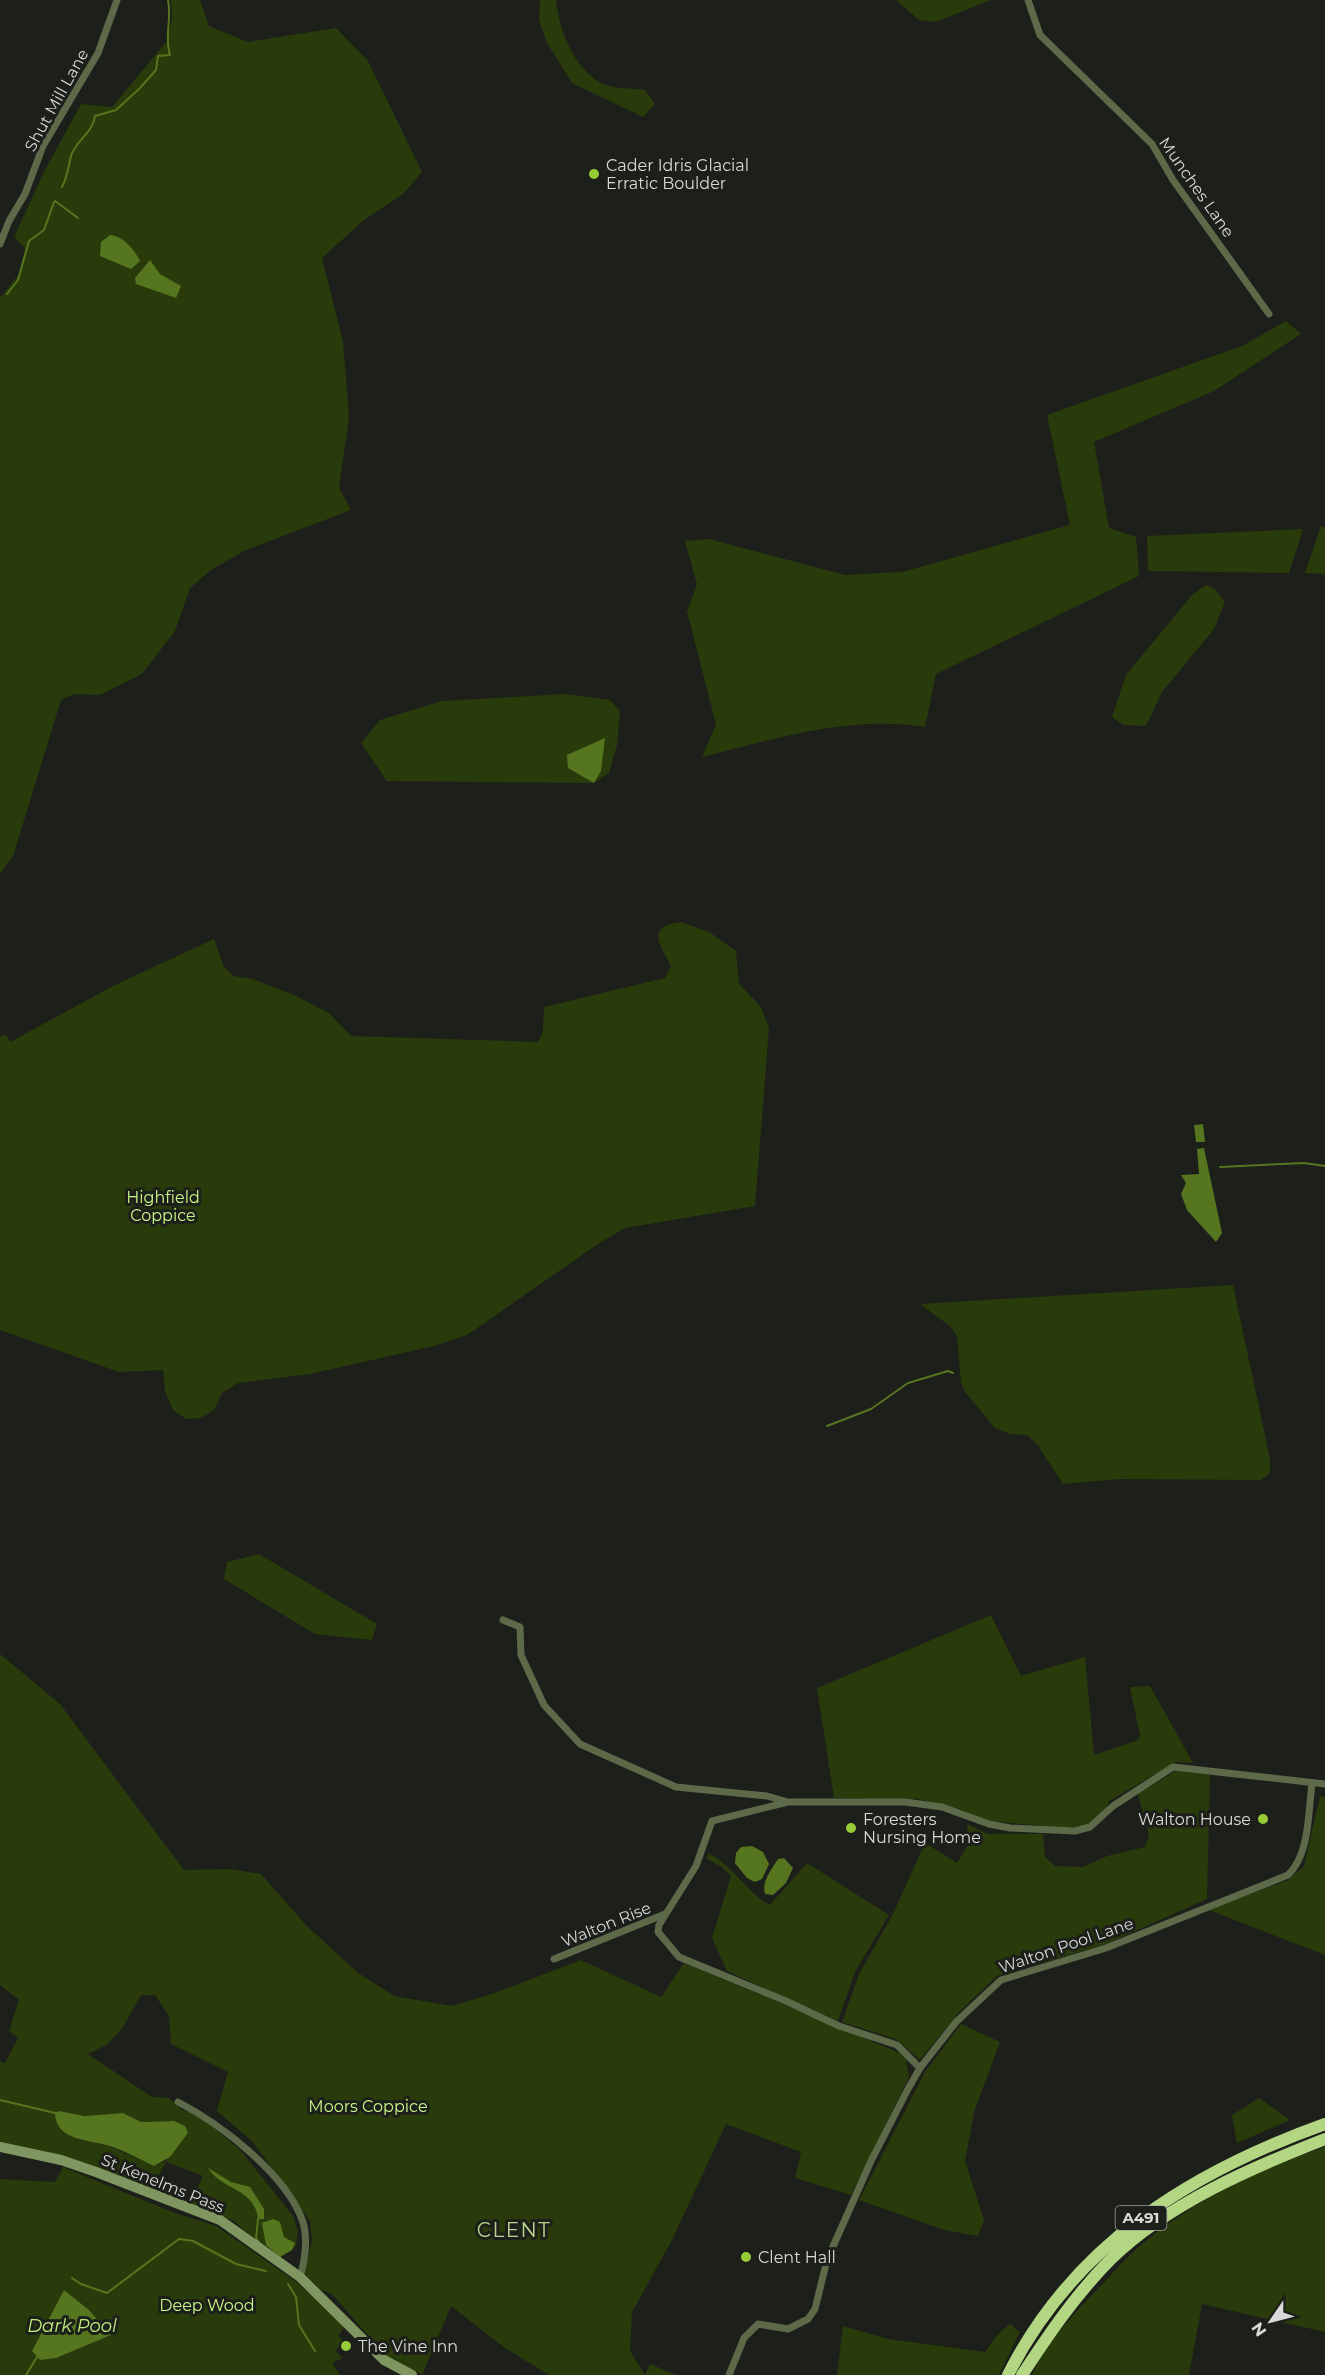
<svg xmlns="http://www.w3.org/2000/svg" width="1325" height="2375" viewBox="0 0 1325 2375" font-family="Montserrat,sans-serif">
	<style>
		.green { fill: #293b0a; fill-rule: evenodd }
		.water { fill: #56751f }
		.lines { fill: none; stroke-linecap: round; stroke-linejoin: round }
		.stream { stroke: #56751f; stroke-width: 2 }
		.street { stroke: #5c6a49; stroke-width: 7 }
		.secondary { stroke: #7f9660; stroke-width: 10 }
		.highway { stroke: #b2d681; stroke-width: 12 }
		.poi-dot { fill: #97cc38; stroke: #1d1f1b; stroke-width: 2 }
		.labels { text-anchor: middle; stroke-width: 6; stroke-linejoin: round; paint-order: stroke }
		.shield { fill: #1d1f1b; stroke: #a1a29f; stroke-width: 1.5 }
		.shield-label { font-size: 15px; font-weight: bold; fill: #d9dad7 }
		.street-label { font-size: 16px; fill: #d9dad7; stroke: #1d1f1b }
		.poi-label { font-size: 16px; fill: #d9dad7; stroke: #1d1f1b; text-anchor: start }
		.park-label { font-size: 16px; fill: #c9f787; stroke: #1d1f1b }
		.water-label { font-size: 18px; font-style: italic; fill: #beeb7c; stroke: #1d1f1b }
		.quarter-label { font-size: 20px; letter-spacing: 1.5px; fill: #b6d48d; stroke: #1d1f1b }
	</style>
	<rect width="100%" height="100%" fill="#1d1f1b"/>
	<path class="green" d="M 171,0 L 200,0 L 209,26 L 248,42 L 336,28 L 368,61 L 422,172 L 403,194 L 364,220 L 322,258 L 343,341 L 349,417 L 339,488 L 351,510 L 246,550 L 211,570 L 190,588 L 175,631 L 142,674 L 100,695 L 74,694 L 61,700 L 13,856 L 0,874 L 0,298 L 19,274 L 25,248 L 14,237 L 44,172 L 81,104 L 112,107 L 167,41 L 172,19 Z
		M 540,0 L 556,0 C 559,29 574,70 603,84 C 614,89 632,88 645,90 L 655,104 L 643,117 L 572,83 L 547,43 L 539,20 Z
		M 896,0 L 991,0 L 936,22 L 919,20 Z
		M 1286,321 L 1301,334 L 1214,391 L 1094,442 L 1109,528 L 1136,537 L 1139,576 L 936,674 L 925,727 C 849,715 775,739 702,757 L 716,724 L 687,612 L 697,584 L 685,541 L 709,539 L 845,575 L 902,572 L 1070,525 L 1047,415 L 1242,346 Z
		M 1321,526 L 1325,527 L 1325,574 L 1305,573 Z
		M 1303,529 L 1289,573 L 1148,571 L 1147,536 Z
		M 1206,585 L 1215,589 L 1225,602 L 1214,629 L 1162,692 L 1146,726 L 1124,725 L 1112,717 L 1126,675 L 1192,595 Z
		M 565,694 L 610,700 L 620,711 L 617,745 L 609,773 L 594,783 L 387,781 L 361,743 L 380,720 L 442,701 Z
		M 681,922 L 709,932 L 736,951 L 739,984 L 761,1007 L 769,1028 L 755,1206 L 625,1228 L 598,1244 L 467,1335 L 434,1346 L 310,1374 L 238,1383 L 222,1393 L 214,1410 L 200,1418 L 186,1419 L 173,1410 L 165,1391 L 163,1370 L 119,1372 L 0,1330 L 0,1037 L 6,1034 L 10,1042 L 115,985 L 214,939 L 223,965 L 233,976 L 253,979 L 294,995 L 329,1013 L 351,1036 L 538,1042 L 543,1032 L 544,1007 L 665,978 L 671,966 C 660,944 645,927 681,922 Z
		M 1233,1285 L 1270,1459 L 1270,1473 L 1261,1480 L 1120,1479 L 1063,1484 L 1037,1444 L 1027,1435 L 1010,1434 L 995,1428 L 965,1392 L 961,1383 L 957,1336 L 951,1327 L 920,1304 Z
		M 259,1554 L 377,1624 L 372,1640 L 315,1634 L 224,1579 L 227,1562 Z
		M 991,1615 L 1021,1676 L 1085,1657 L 1094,1755 L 1138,1740 L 1140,1736 L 1130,1687 L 1150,1686 L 1193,1763 L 1176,1762 L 1109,1801 L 1104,1813 L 1085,1826 L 1063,1828 L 990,1821 L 953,1807 L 918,1799 L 834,1798 L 817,1688 Z
		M 0,1654 L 60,1704 L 184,1870 L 230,1869 L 261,1874 L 306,1925 L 333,1950 L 357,1972 L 394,1996 L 451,2006 L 492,1994 L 581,1960 L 661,1997 L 684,1963 L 902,2054 L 906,2059 L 909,2077 L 851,2195 L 795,2178 L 801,2152 L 726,2124 L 671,2242 L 632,2312 L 630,2351 L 645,2375 L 650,2364 L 676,2375 L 549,2375 L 505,2348 L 451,2306 L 422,2375 L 386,2356 L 332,2294 L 321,2290 L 304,2273 L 312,2240 L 310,2221 L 253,2142 L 217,2111 L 228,2072 L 171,2044 L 169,2016 L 155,1995 L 141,1995 L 123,2027 L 108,2044 L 88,2054 L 152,2097 L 169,2098 L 182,2110 L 198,2114 L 241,2151 L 293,2216 L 298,2231 L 296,2246 L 277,2260 L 234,2221 L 190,2205 L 203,2176 L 166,2162 L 151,2189 L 0,2142 L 0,2061 L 5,2063 L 18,2038 L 9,2031 L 19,2000 L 0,1985 ZM 59,2111 L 84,2116 L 123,2113 L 141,2122 L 174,2121 L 188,2133 L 166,2161 L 154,2166 L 107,2145 L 79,2140 L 63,2130 Z
		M 1176,1771 L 1210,1775 L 1207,1899 L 1106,1944 L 997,1976 L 960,2011 L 920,2060 L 896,2039 L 842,2022 L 859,1974 L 892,1916 L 925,1843 L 957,1863 L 969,1843 L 967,1824 L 988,1834 L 1043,1834 L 1045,1857 L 1055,1866 L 1083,1867 L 1107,1856 L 1145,1847 L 1149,1835 L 1138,1794 Z
		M 1320,1796 L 1325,1797 L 1325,1955 L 1209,1910 L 1288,1880 L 1304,1866 Z
		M 708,1853 C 733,1865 746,1892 770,1905 L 807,1863 L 889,1915 L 855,1972 L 838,2021 L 727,1971 L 712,1938 L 731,1876 L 722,1867 L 707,1859 Z
		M 961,2024 L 1000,2042 L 974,2112 L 965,2161 L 984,2220 L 978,2236 L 944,2230 L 859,2200 L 925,2072 Z
		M 1259,2098 L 1290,2120 L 1237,2143 L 1232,2115 Z
		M 1325,2147 L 1325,2332 L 1202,2304 L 1189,2375 L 1032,2375 C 1044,2347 1068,2320 1089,2298 C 1102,2285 1114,2271 1127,2258 C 1181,2206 1254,2171 1325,2147 Z
		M 63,2167 L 172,2212 L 216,2226 L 295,2281 L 346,2325 L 338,2336 L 344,2341 L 335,2351 L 343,2358 L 332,2363 L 340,2375 L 0,2375 L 0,2179 L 55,2182 ZM 64,2290 L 89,2310 L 111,2335 L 55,2358 L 32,2351 Z
		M 1010,2324 L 1020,2332 L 999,2375 L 837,2375 L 843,2326 L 888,2339 L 985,2352 L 998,2334 Z"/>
	<path class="water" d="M 110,235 C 123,236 134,249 140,261 L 131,269 L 100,256 L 101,242 Z
		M 150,260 L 160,274 L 181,286 L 176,298 L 136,284 L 135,278 Z
		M 605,738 L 601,771 L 594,783 L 568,768 L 567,755 Z
		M 1203,1124 L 1205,1142 L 1196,1142 L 1194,1125 Z
		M 1204,1148 L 1222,1233 L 1216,1242 L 1187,1210 L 1181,1194 L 1186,1183 L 1181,1175 L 1199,1174 L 1197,1149 Z
		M 752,1846 L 763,1852 L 769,1864 L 762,1879 L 755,1882 L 747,1878 L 735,1863 L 736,1853 L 741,1847 Z
		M 784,1858 L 793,1868 L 786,1883 L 773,1895 L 765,1894 C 761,1882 772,1869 778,1859 Z
		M 59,2111 L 84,2116 L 123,2113 L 141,2122 L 174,2121 L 185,2126 L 188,2133 L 170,2157 L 154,2166 C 138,2159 122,2149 106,2145 C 87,2140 56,2140 55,2113 Z
		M 208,2168 L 231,2182 L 250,2187 L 264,2209 L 264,2219 L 258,2219 C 255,2188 221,2190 208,2168 Z
		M 273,2219 L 280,2222 L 284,2237 L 295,2243 L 292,2250 L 280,2257 L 266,2245 L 262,2223 Z
		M 64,2290 L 89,2310 L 111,2335 L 56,2358 L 40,2360 L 32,2351 Z"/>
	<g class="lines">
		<path class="stream" d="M 62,187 C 68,175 68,168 71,156 C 76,140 93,133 95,116 L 116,110 L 140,88 L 156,70 L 158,56 L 170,55 C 164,37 172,19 168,0
			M 55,201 L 78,218
			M 7,294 L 18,280 L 29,241 L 44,230 L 54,202
			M 1220,1167 L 1304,1163 L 1325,1166
			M 827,1426 L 871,1409 L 908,1383 L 948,1371 L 953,1373
			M 0,2100 L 55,2113
			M 258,2219 L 256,2238 L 259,2242
			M 72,2278 L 81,2284 L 107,2293 L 179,2239 L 193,2241 L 236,2264 L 266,2271
			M 288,2284 L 296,2297 L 299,2325 L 315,2351
			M 26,2375 L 37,2357"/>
		<path class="street" d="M 1028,0 L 1040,35 L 1152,144 L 1173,180 L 1269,314
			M 0,244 L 9,221 L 25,194 L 43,146 L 98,53 L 117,0
			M 503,1620 L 520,1627 L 521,1655 L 544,1705 L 580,1744 L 676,1787 L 767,1796 L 788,1802
			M 554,1959 L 665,1914
			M 920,2068 L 897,2045 L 839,2026 L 786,2001 L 679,1957 L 658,1932 L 659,1925 L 696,1866 L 712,1821 L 788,1802 L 905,1802 L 942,1807 L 989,1824 L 1010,1828 L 1075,1831 L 1090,1827 L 1113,1806 L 1173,1767 L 1325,1784
			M 178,2102 C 221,2124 287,2175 303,2222 C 308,2239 305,2261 300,2277
			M 729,2375 L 744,2338 L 758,2324 L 788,2329 L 808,2319 L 815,2309 L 827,2260 L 871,2161 L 908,2089 L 920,2068 L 956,2022 L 1001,1980 L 1106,1948 L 1288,1875 C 1310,1854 1308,1812 1312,1784"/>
		<path class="secondary" d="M 0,2147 L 61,2160 L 96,2172 L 220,2220 L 300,2277 L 384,2360 L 412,2375"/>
		<path class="highway" d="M 1008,2375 C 1074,2244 1191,2172 1325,2124
			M 1022,2375 C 1049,2334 1076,2294 1111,2259 C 1167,2204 1253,2167 1325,2139"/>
	</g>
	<g class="poi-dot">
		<circle cx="594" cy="174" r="6"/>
		<circle cx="1263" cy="1819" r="6"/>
		<circle cx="851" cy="1828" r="6"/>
		<circle cx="746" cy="2257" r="6"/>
		<circle cx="346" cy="2346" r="6"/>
	</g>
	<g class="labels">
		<rect class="shield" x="1115.5" y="2206" width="51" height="24" rx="4.5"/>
		<g class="shield-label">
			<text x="1141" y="2223">A491</text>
		</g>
		<g class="street-label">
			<text transform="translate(56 100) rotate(-61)" y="6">Shut Mill Lane</text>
			<text transform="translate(1197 187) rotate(55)" y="6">Munches Lane</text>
			<text transform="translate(606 1924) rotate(-22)" y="6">Walton Rise</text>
			<text transform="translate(1066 1945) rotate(-19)" y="6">Walton Pool Lane</text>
			<text transform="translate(163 2183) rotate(22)" y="6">St Kenelms Pass</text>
		</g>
		<g class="poi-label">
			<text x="606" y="171">Cader Idris Glacial<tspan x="606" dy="18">Erratic Boulder</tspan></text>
			<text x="863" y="1825">Foresters<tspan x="863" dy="18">Nursing Home</tspan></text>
			<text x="1251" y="1825" text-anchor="end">Walton House</text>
			<text x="758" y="2263">Clent Hall</text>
			<text x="358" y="2352">The Vine Inn</text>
		</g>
		<g class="park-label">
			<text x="163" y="1203">Highfield<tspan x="163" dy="18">Coppice</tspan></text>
			<text x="368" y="2112">Moors Coppice</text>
			<text x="207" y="2311">Deep Wood</text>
		</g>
		<g class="water-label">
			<text x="72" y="2332">Dark Pool</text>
		</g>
		<g class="quarter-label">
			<text x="514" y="2237">CLENT</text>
		</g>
	</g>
	<g transform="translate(1271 2321) rotate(235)" stroke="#1d1f1b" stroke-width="4.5" paint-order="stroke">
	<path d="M0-4.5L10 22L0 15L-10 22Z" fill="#d9dad7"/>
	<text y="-9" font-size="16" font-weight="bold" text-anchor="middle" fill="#d9dad7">N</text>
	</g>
</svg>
